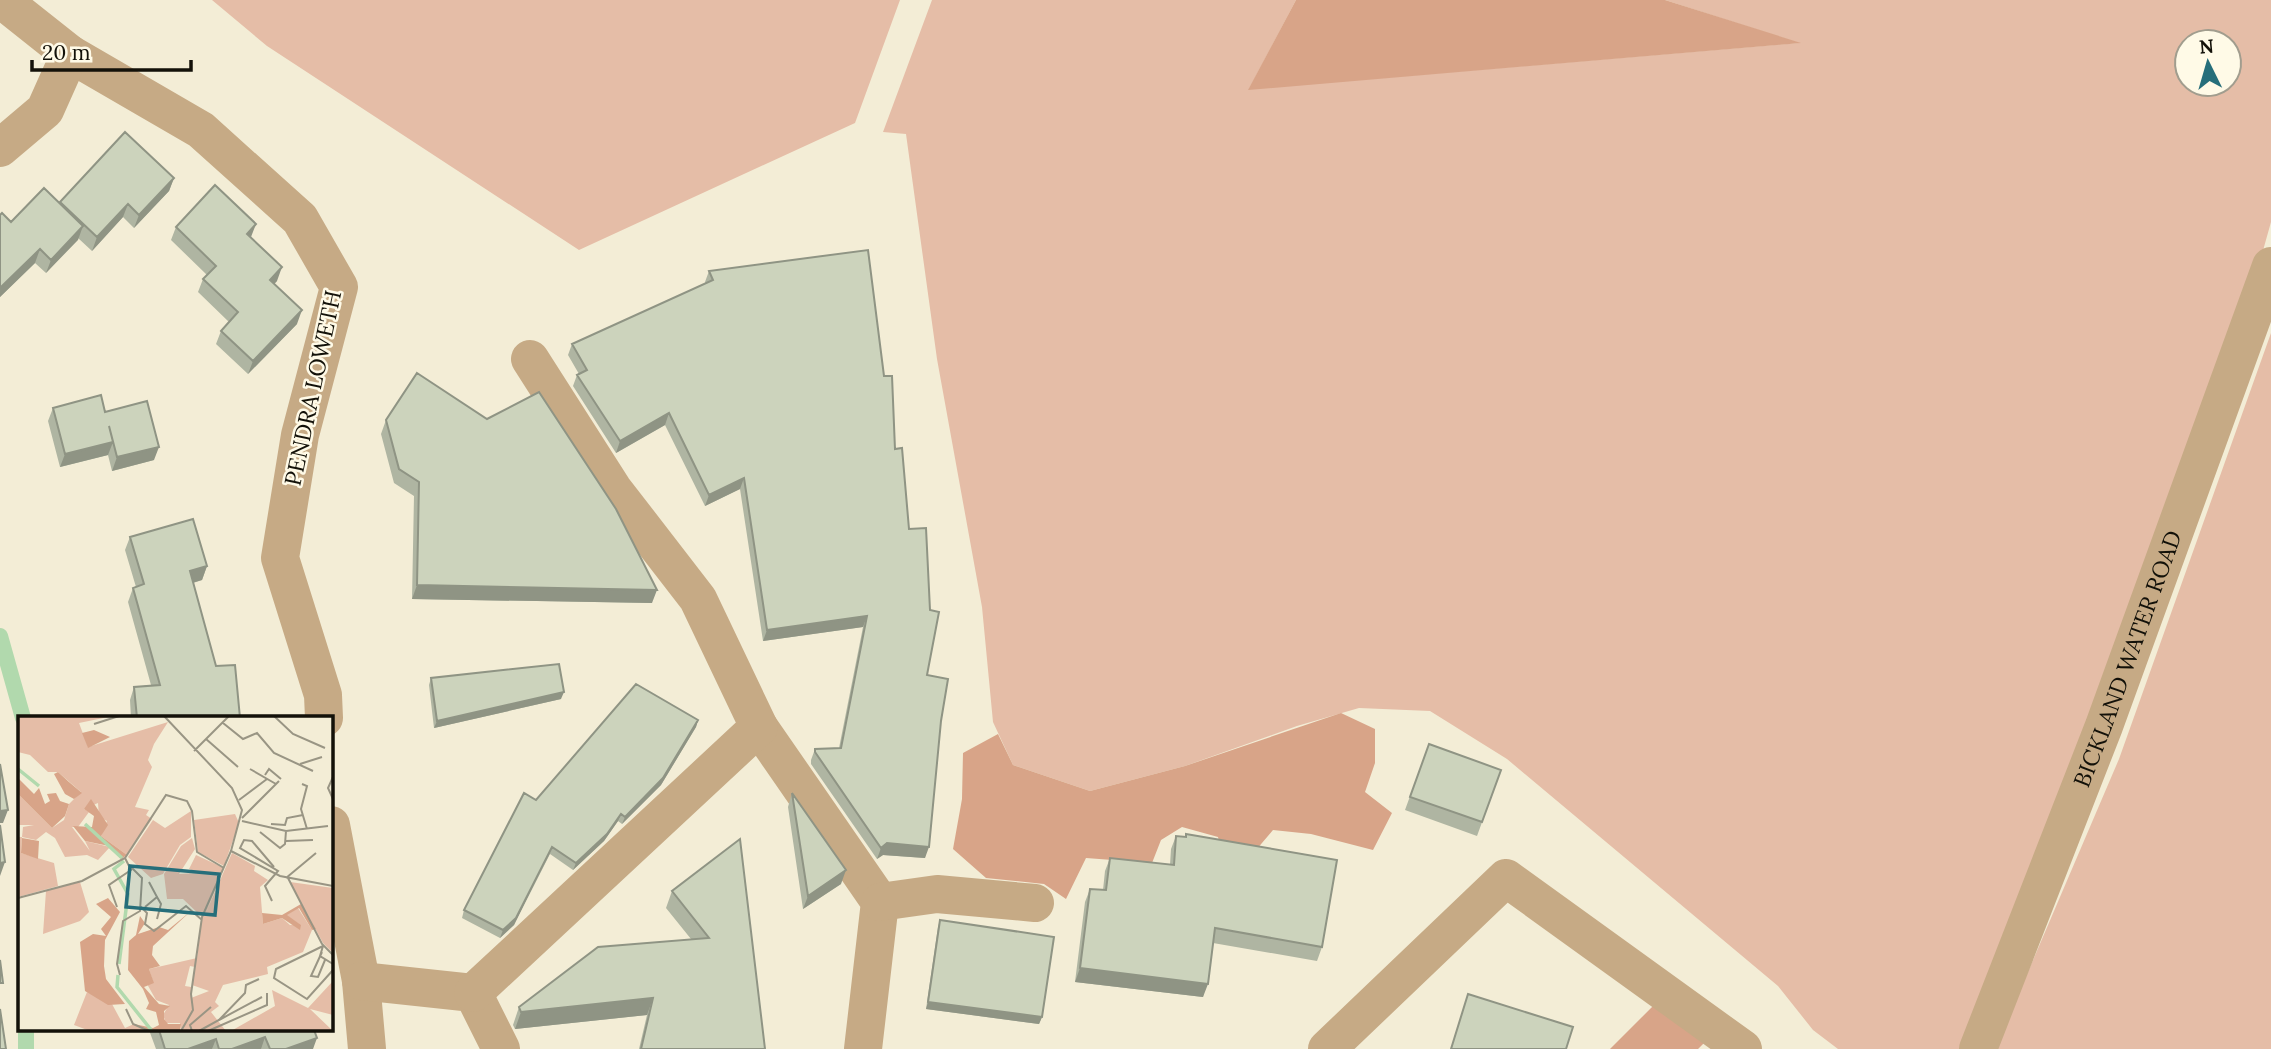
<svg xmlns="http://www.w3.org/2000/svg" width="2271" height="1049" viewBox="0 0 2271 1049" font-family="Lora,serif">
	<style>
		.green { fill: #e5bda7; fill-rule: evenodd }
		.forest { fill: #d8a488 }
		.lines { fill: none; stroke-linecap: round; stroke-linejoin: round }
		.stream { stroke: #b1d9ad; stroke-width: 16 }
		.minor { stroke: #c6aa85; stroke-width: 38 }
		.wall { fill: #afb5a2 }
		.shaded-wall { fill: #8f9484 }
		.building { fill: #ccd3bc; stroke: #8f9484; stroke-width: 2 }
		.labels { text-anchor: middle; stroke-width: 5; stroke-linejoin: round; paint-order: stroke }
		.street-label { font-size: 23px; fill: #131109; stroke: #fffae7 }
		.inset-river { fill: none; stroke: #b1d9ad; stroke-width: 3.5 }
		.inset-road { fill: none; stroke: #999584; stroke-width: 2 }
		.view { fill: #266e7a; fill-opacity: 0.15; stroke: #266e7a; stroke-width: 3.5 }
		.inset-edge { fill: none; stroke: #131109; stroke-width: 3.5 }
	</style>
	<rect width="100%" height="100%" fill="#f3edd6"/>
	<path class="green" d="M 212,0 L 900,0 L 855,123 L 579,250 L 267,46 Z
		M 932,0 L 1296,0 L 1249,89 L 1799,43 L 1665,0 L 2271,0 L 2271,222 L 2257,272 L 1966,1049 L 1838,1049 L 1813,1030 L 1778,986 L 1507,759 L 1430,711 L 1359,708 L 1297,726 L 1185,766 L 1090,791 L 1013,765 L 993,722 L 982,607 L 937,359 L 906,134 L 883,132 ZM 2187,42 L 2229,42 L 2229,84 L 2187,84 Z
		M 2271,333 L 2271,1049 L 1995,1049 L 2119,759 Z"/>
	<path class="forest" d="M 1296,0 L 1665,0 L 1801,43 L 1248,90 Z
		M 1341,713 L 1375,729 L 1375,763 L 1365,792 L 1392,813 L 1373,850 L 1311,834 L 1273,830 L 1250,857 L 1224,860 L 1218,837 L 1182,827 L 1161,840 L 1152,863 L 1086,858 L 1066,899 L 1044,884 L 986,878 L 953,849 L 962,799 L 963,753 L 998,734 L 1013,765 L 1090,791 L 1185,766 Z
		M 1653,1006 L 1704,1043 L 1698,1049 L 1610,1049 Z"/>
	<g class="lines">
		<path class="stream" d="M 0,636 L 23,718
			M 26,1030 L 26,1049"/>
		<g class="minor">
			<path d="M 70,54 L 201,130 L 300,219 L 339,287 L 300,435 L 280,558 L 323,695 L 324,718"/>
			<path d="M 0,148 L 45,110 L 70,54 L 2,0"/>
			<path d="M 759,727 L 880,902 L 863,1049"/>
			<path d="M 331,825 L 361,981 L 367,1049"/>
			<path d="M 880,902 L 937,894 L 1035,903"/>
			<path d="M 361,981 L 473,993 L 501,1049"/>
			<path d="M 473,993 L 759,727 L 698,599 L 613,489 L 530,359"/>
			<path d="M 1327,1049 L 1506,878 L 1743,1049"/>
			<path id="s1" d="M 1978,1049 L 2104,726 L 2271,266"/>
		</g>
	</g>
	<path class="wall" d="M 174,178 L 169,191 L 134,228 L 123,217 L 92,251 L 78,238 L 46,273 L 35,263 L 0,297 L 0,215 L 11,222 L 59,203 Z
		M 176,227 L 251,238 L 277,281 L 274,284 L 297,324 L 248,374 L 216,344 L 221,331 L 229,322 L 198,292 L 203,279 L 207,275 L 171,240 Z
		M 709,271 L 884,376 L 895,449 L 909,529 L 927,675 L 941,721 L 925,858 L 883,855 L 877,859 L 811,764 L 811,760 L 815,749 L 839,748 L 863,627 L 763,641 L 740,489 L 705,506 L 665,425 L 616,453 L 573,386 L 577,375 L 579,374 L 568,355 L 572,344 L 706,284 L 705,282 Z
		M 53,408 L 105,412 L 154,460 L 112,471 L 108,455 L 60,467 L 48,421 Z
		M 386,420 L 652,603 L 412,599 L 414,496 L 394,483 L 381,434 Z
		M 130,537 L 207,566 L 202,580 L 193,583 L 216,666 L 240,718 L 131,718 L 130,700 L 134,687 L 151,685 L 128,602 L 133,588 L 136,587 L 125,550 Z
		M 431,678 L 561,699 L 434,728 L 429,685 Z
		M 698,720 L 696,727 L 661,785 L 622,824 L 618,821 L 604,841 L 573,870 L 550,854 L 514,925 L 500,938 L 462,918 L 464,910 L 536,800 Z
		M 1429,744 L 1501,770 L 1477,836 L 1405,810 Z
		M 792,793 L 841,884 L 803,909 L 788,807 Z
		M 1186,834 L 1322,947 L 1317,961 L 1213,943 L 1203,997 L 1075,982 L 1085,902 L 1090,889 L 1103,890 L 1105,871 L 1110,858 L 1170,865 L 1171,849 L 1176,836 L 1185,837 Z
		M 740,839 L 765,1049 L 639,1049 L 647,1015 L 515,1029 L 513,1025 L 519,1007 L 691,939 L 666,908 L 672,891 Z
		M 940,920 L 1042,1017 L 1039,1024 L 926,1009 L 938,927 Z
		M 149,1030 L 314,1030 L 313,1049 L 156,1049 Z"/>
	<path class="shaded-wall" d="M 174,178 L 169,191 L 134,228 L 139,215 Z
		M 128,204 L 123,217 L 92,251 L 97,237 Z
		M 256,224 L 251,237 L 247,234 Z
		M 83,226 L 78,240 L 46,273 L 51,260 Z
		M 40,249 L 35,263 L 0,297 L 0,288 Z
		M 282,267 L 277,281 L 265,293 L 270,280 Z
		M 302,310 L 297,324 L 248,374 L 253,361 Z
		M 669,413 L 665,425 L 616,453 L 620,441 Z
		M 113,442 L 108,455 L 60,467 L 65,454 Z
		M 159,447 L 154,460 L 112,471 L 117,457 Z
		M 744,478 L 740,489 L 705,506 L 709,495 Z
		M 207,566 L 202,580 L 185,585 L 190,571 Z
		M 417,585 L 657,590 L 652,603 L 412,599 Z
		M 867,616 L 863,627 L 763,641 L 767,630 Z
		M 564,692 L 561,699 L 434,728 L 437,721 Z
		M 698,720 L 696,727 L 661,785 L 622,824 L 625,817 Z
		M 8,810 L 3,823 L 0,823 L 0,811 Z
		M 621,814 L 618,821 L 604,841 L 573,870 L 576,863 Z
		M 887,843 L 929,847 L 925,858 L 883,855 L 877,859 L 881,848 Z
		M 552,847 L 514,925 L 500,938 L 503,930 Z
		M 5,862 L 0,876 L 0,863 Z
		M 846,870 L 841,884 L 803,909 L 808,896 Z
		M 1080,968 L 1208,984 L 1203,997 L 1075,982 Z
		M 653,998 L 647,1015 L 515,1029 L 521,1012 Z
		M 928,1002 L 1042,1017 L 1039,1024 L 926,1009 Z
		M 265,1037 L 261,1049 L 232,1049 Z
		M 317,1038 L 313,1049 L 286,1049 Z
		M 216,1039 L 212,1049 L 188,1049 Z"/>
	<path class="building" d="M 125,132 L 174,178 L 139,215 L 128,204 L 97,237 L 60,202 Z
		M 215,185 L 256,224 L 247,234 L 282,267 L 270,280 L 302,310 L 253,361 L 221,331 L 238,312 L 203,279 L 216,266 L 176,227 Z
		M 44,188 L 83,226 L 51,260 L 40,249 L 0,288 L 0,215 L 2,213 L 11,222 Z
		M 868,250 L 884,376 L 892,376 L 895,449 L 902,448 L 909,529 L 926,528 L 930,610 L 939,612 L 927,675 L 948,679 L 941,721 L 929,847 L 887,843 L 881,848 L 815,752 L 815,749 L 841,748 L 867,616 L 767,630 L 744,478 L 709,495 L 669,413 L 620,441 L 577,375 L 587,370 L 572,344 L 713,280 L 709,271 Z
		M 417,373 L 487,419 L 539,392 L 616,509 L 657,590 L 417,585 L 419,482 L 399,469 L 386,420 Z
		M 101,395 L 105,412 L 147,401 L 159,447 L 117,457 L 109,426 L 113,442 L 65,454 L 53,408 Z
		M 193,519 L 207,566 L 190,571 L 216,666 L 235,665 L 240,718 L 137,718 L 134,687 L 160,685 L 133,588 L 144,584 L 130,537 Z
		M 559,664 L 564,692 L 437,721 L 431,678 Z
		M 636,684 L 698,720 L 663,778 L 625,817 L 621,814 L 607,834 L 576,863 L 552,847 L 516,918 L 503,930 L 464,910 L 524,793 L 536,800 Z
		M 1429,744 L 1501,770 L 1482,822 L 1410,797 Z
		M 0,764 L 8,810 L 0,811 Z
		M 792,793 L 846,870 L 808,896 Z
		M 0,825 L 5,862 L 0,863 Z
		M 1186,834 L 1337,860 L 1322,947 L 1215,928 L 1208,984 L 1080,968 L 1090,889 L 1106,890 L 1110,858 L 1174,865 L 1176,836 L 1186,837 Z
		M 740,839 L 765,1049 L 641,1049 L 653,998 L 521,1012 L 519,1007 L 598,947 L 709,938 L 672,891 Z
		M 940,920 L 1054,937 L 1042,1017 L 928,1002 Z
		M 0,960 L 3,983 L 0,983 Z
		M 1468,994 L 1573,1027 L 1566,1049 L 1451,1049 Z
		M 0,1009 L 6,1049 L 0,1049 Z
		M 159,1030 L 314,1030 L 317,1038 L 286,1049 L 270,1049 L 265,1037 L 232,1049 L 219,1049 L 216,1039 L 188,1049 L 165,1049 Z"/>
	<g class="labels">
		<g class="street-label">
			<text transform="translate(313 388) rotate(-78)" y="8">PENDRA LOWETH</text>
			<text dy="8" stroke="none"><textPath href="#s1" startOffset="418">BICKLAND WATER ROAD</textPath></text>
		</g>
	</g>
	<g transform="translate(18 716)">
		<rect width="315" height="315" fill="#f3edd6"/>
		<path d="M 0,0 L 95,0 L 61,7 L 70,31 L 150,6 L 136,28 L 130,44 L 134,51 L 117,91 L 131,94 L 128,99 L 134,103 L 109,139 L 83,120 L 89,105 L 81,101 L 80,87 L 66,93 L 71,96 L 60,111 L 54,111 L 72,135 L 67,125 L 92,131 L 80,144 L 69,139 L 47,141 L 37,122 L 28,116 L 18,124 L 4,121 L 3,137 L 36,147 L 40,170 L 0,181 L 0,121 L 4,121 L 5,111 L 16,109 L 0,109 L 0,78 L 34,112 L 46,104 L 51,88 L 63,76 L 40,56 L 30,56 L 12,39 L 0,36 ZM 173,95 L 173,121 L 162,129 L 145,158 L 133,162 L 110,141 L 135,104 L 147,112 ZM 217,98 L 221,107 L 206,150 L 180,136 L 176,104 ZM 174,122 L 177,133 L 161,158 L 180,157 L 171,153 L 178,139 L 206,152 L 189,194 L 214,137 L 237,150 L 236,155 L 250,164 L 242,171 L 245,208 L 264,202 L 272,209 L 281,208 L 268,199 L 280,192 L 294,214 L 285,236 L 249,251 L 250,258 L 205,269 L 197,286 L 201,290 L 193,296 L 208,315 L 163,315 L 162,307 L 148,307 L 145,299 L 151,289 L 138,284 L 129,268 L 135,266 L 131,253 L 179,242 L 184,201 L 165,183 L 149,183 L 146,158 L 163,130 ZM 172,250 L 177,251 L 174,269 L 191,275 L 173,282 L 173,271 L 167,270 ZM 62,166 L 71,196 L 62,205 L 25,218 L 28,175 ZM 272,166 L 315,172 L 315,237 L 305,227 ZM 315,265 L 315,299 L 292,293 L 315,315 L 213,315 L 257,290 L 254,274 L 290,292 ZM 69,276 L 94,288 L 107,312 L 116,308 L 131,315 L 72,315 L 56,309 Z" fill="#e5bda7" fill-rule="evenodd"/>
		<path d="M 76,14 L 92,21 L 70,32 L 64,17 ZM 40,56 L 51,66 L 64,77 L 56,83 L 47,78 L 36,58 ZM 0,62 L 16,78 L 21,72 L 27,88 L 32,85 L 29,78 L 38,77 L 42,85 L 51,88 L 47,100 L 34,112 L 0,78 ZM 73,83 L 90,109 L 83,120 L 109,139 L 103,143 L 91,130 L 67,125 L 55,110 L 74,111 L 76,100 L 66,93 ZM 4,122 L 21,125 L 20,143 L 3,137 ZM 90,182 L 102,196 L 87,224 L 86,250 L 88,263 L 107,288 L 90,289 L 67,275 L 62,226 L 75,218 L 88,220 L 83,213 L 93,201 L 78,188 ZM 283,188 L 298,213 L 294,214 L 281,192 L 269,199 L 283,209 L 282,214 L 264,202 L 245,208 L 244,197 L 264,199 ZM 173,195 L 135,230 L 134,239 L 142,250 L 131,253 L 136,267 L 126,271 L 141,288 L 152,290 L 146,295 L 146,303 L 150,308 L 163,308 L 162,314 L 131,315 L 116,308 L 135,312 L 141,309 L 138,296 L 128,293 L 131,287 L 125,273 L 110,254 L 111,225 L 118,219 L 122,200 L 127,207 L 120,218 L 141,211 L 150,214 Z" fill="#d8a488"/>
		<path class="inset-river" d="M 0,53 L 21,70M 67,108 L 104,142M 101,248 L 110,178 L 96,153 L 106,145M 100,259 L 99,271 L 134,315"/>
		<path class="inset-road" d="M 146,0 L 214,72 L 224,94 L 213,135 L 184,201 L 173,278 L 175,294 L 163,315M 256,0 L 275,18 L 307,32M 205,7 L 225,23 L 239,17 L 256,37 L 295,55M 76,8 L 101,0M 188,23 L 220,51M 176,35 L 211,0M 282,48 L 304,41M 232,53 L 258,68M 247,59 L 251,53 L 263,63M 315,61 L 310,72 L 315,83M 284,68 L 289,70 L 283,93 L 289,113M 221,84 L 249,63M 224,102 L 261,65M 224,105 L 268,115 L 310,110M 253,108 L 267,109 L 269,102 L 285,99M 242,116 L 262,132 L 267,128 L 268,115M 268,125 L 295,124M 213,135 L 262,160 L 315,170M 268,162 L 298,137M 270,162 L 304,228 L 315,239M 139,181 L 143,188 L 139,203M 0,182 L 64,165 L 107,142 L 148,79 L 169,85 L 174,95 L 179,136 L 206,152M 254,185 L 247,170 L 260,155 L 222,132 L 226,124 L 234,125 L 256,151M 122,190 L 129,197 L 127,208 L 136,215 L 168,190 L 184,204M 99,191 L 91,169 L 113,154 L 107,142M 127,191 L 139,181 L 131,166M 305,230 L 258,253 L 256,262 L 289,283 L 315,254M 305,230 L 302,240 L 315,248M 304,236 L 293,260 L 300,261 L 307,244M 102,259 L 99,248 L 105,205 L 122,195 L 124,162 L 114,152M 108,293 L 115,308 L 131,315M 201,304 L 244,281M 174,315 L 172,309 L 193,291M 181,315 L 201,304 L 227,277 L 228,269 L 241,263M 190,315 L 249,289 L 249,277"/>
		<path class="view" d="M 112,150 L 201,158 L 197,199 L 108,191 Z"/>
		<rect width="315" height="315" class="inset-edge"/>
	</g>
	<g transform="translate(2208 63) rotate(355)"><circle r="33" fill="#fffae7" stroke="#a19d8e" stroke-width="2"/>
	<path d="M0-5L12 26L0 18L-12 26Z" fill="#266e7a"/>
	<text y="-10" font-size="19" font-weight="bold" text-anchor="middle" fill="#131109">N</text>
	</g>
	<path d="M32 60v10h159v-10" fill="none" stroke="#131109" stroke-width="3.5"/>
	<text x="42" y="60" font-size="21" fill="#131109" stroke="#fffae7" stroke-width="5" paint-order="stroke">20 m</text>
</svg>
